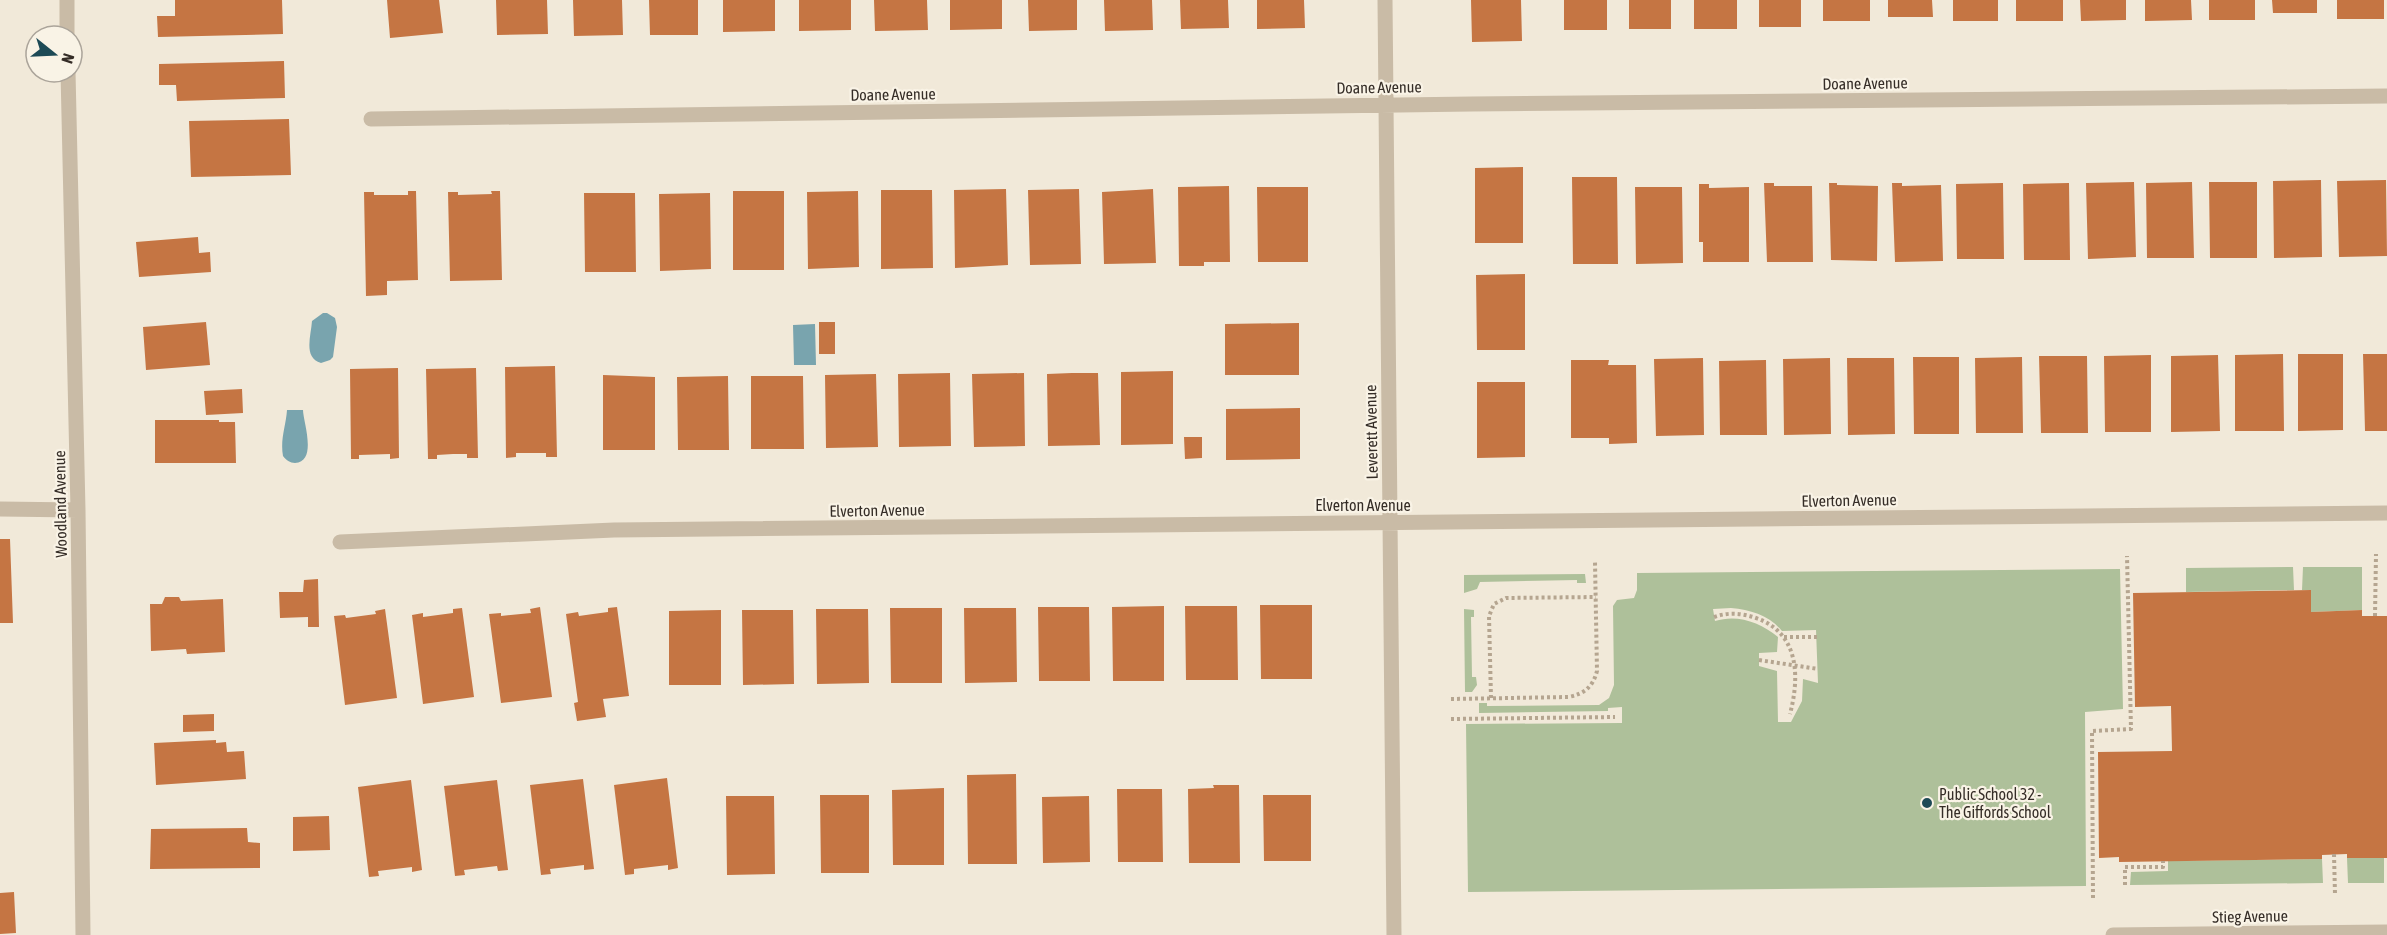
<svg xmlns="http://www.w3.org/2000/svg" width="2387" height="935" viewBox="0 0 2387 935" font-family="'Asap Condensed',sans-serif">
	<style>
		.green { fill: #aec09a; fill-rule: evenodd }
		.water { fill: #79a4ae }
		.building { fill: #c57543 }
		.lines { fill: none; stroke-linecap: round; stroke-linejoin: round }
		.path { stroke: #b5a590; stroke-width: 4; stroke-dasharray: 3 3; stroke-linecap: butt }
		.street { stroke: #c9bba6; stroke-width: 15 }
		.poi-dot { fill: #1d4a56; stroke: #f9f3e6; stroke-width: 2 }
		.labels { text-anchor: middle; stroke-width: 4.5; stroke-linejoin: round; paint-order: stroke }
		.street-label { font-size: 16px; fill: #352d27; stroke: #f9f3e6 }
		.poi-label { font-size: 16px; fill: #352d27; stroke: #f9f3e6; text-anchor: start }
	</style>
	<rect width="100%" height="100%" fill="#f1e9d9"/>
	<path class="green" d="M 2293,567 L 2294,590 L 2186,592 L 2186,568 Z
		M 2303,567 L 2362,567 L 2362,610 L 2311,612 L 2311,590 L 2302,590 Z
		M 2120,569 L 2123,709 L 2085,712 L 2086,886 L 1468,892 L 1466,724 L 1622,723 L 1622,707 L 1608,708 L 1608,711 L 1479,713 L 1479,703 L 1487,703 L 1487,706 L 1599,705 L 1609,698 L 1614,685 L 1613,606 L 1617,600 L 1634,598 L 1637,590 L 1637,573 ZM 1731,608 C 1751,610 1769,615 1782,631 L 1816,630 L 1818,683 L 1803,679 L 1802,701 L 1791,722 L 1778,722 L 1777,671 L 1759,666 L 1759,653 L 1777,652 L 1778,637 C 1760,622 1737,614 1715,621 L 1713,609 Z
		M 1585,574 L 1586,583 L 1577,583 L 1577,580 L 1480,582 L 1477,589 L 1464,593 L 1464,575 Z
		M 1464,609 L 1474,610 L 1474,617 L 1471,617 L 1472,677 L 1476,677 L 1477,685 L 1472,692 L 1465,692 Z
		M 2347,858 L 2384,858 L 2384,883 L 2348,883 Z
		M 2322,859 L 2323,883 L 2130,885 L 2131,872 L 2168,871 L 2168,861 Z"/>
	<path class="water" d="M 323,313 L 327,313 L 335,318 L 337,327 L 333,357 L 330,360 L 321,363 C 303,358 311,336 312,321 Z
		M 815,324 L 816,365 L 794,365 L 793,325 Z
		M 287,410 L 303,410 C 303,421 318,462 295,463 C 290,463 286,460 283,456 C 280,439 286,426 287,410 Z"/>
	<path class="building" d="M 175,0 L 282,0 L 283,34 L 158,37 L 157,16 L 175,16 Z
		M 387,0 L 439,0 L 443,33 L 390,38 Z
		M 496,0 L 547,0 L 548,34 L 497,35 Z
		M 573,0 L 622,0 L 623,35 L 574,36 Z
		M 649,0 L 698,0 L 698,35 L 650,35 Z
		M 723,0 L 775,0 L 775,31 L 723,32 Z
		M 799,0 L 851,0 L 851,30 L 799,31 Z
		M 874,0 L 927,0 L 928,30 L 875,31 Z
		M 950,0 L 1002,0 L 1002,29 L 950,30 Z
		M 1028,0 L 1077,0 L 1077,30 L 1029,31 Z
		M 1104,0 L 1152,0 L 1153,30 L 1105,31 Z
		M 1180,0 L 1228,0 L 1229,28 L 1181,29 Z
		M 1257,0 L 1304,0 L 1305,28 L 1257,29 Z
		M 1471,0 L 1521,0 L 1522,41 L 1472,42 Z
		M 1564,0 L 1607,0 L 1607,30 L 1564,30 Z
		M 1629,0 L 1671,0 L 1671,29 L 1629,29 Z
		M 1694,0 L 1737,0 L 1737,29 L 1694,29 Z
		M 1759,0 L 1801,0 L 1801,27 L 1759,27 Z
		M 1823,0 L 1870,0 L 1870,21 L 1823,21 Z
		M 1888,0 L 1932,0 L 1933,17 L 1888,17 Z
		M 1953,0 L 1998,0 L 1998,21 L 1953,21 Z
		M 2016,0 L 2063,0 L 2063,21 L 2016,21 Z
		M 2080,0 L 2126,0 L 2126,20 L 2081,21 Z
		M 2145,0 L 2191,0 L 2192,20 L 2145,21 Z
		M 2209,0 L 2255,0 L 2255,20 L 2209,20 Z
		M 2272,0 L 2317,0 L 2317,13 L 2273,13 Z
		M 2337,0 L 2384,0 L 2384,19 L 2337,19 Z
		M 284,61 L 285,98 L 177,101 L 176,85 L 159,85 L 159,64 Z
		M 289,119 L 291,175 L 191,177 L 189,121 Z
		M 1523,167 L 1523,243 L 1475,243 L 1475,168 Z
		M 1572,177 L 1617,177 L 1618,264 L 1573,264 Z
		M 2321,180 L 2322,257 L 2274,258 L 2273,181 Z
		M 2386,180 L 2387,256 L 2339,257 L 2337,181 Z
		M 2134,182 L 2136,257 L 2088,259 L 2086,183 Z
		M 2192,182 L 2194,258 L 2147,258 L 2146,183 Z
		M 2209,182 L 2257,182 L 2257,258 L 2210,258 Z
		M 1764,183 L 1774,183 L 1774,186 L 1812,186 L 1813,262 L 1767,262 Z
		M 1829,183 L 1837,183 L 1837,185 L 1878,186 L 1877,261 L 1831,260 Z
		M 1892,183 L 1902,183 L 1902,186 L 1941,185 L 1943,261 L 1895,262 Z
		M 2003,183 L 2004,259 L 1957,259 L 1956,184 Z
		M 2069,183 L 2070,260 L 2024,260 L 2023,184 Z
		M 1699,184 L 1709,184 L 1709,188 L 1749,187 L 1749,262 L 1703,262 L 1703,242 L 1699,242 Z
		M 1229,186 L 1230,262 L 1204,262 L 1204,266 L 1179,266 L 1178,187 Z
		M 1257,187 L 1308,187 L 1308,262 L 1258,262 Z
		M 1635,187 L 1682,187 L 1683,263 L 1636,264 Z
		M 1006,189 L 1008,265 L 955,268 L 954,190 Z
		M 1079,189 L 1081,264 L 1030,265 L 1028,190 Z
		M 1153,189 L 1156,263 L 1104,264 L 1102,192 Z
		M 881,190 L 932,190 L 933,268 L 881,269 Z
		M 408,191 L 416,191 L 418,280 L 387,281 L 387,295 L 366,296 L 364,192 L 374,192 L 374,195 L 408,195 Z
		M 491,191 L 500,191 L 502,280 L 450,281 L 448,192 L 458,192 L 458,195 L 492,194 Z
		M 733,191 L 784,191 L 784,270 L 733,270 Z
		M 858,191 L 859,267 L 808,269 L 807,192 Z
		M 584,193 L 635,193 L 636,272 L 585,272 Z
		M 710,193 L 711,269 L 660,271 L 659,194 Z
		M 198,237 L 199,253 L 210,252 L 211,272 L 139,277 L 136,242 Z
		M 1525,274 L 1525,350 L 1477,350 L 1476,275 Z
		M 206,322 L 210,365 L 146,370 L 143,327 Z
		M 819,322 L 835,322 L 835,354 L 819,354 Z
		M 1299,323 L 1299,375 L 1225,375 L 1225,324 Z
		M 2283,354 L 2284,431 L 2235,431 L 2235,355 Z
		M 2298,354 L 2343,354 L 2343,430 L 2298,431 Z
		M 2363,354 L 2387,354 L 2387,431 L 2365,431 Z
		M 2151,355 L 2151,432 L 2105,432 L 2104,356 Z
		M 2218,355 L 2220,431 L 2171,432 L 2171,356 Z
		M 2039,356 L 2087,356 L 2088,433 L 2041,433 Z
		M 1913,357 L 1959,357 L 1959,434 L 1914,434 Z
		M 2022,357 L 2023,433 L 1976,433 L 1975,358 Z
		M 1703,358 L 1704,435 L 1656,436 L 1654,359 Z
		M 1830,358 L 1831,434 L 1784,435 L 1783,359 Z
		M 1847,358 L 1894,358 L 1895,434 L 1848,435 Z
		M 1571,360 L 1609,360 L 1608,365 L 1636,365 L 1637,443 L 1609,444 L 1609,438 L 1571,438 Z
		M 1766,360 L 1767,435 L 1720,435 L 1719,361 Z
		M 555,366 L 557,457 L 546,457 L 546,453 L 516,453 L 516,457 L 506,458 L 505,367 Z
		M 398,368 L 399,458 L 390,459 L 390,454 L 359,455 L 359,459 L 351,459 L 350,369 Z
		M 476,368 L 478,458 L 467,458 L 467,454 L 453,454 L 437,455 L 437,459 L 428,459 L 426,369 Z
		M 1173,371 L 1173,444 L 1121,445 L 1121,372 Z
		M 950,373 L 951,446 L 899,447 L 898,374 Z
		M 1024,373 L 1025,446 L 974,447 L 972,374 Z
		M 1072,373 L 1098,373 L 1100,445 L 1048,446 L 1047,374 Z
		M 876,374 L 878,447 L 826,448 L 825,375 Z
		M 603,375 L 655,377 L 655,450 L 603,450 Z
		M 728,376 L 729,450 L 678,450 L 677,377 Z
		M 751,376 L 803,376 L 804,449 L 751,449 Z
		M 1477,382 L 1525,382 L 1525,457 L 1477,458 Z
		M 242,389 L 243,413 L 206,415 L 204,391 Z
		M 1300,408 L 1300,459 L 1226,460 L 1226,409 Z
		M 155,420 L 219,420 L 219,422 L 235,422 L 236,463 L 155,463 Z
		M 1184,437 L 1202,437 L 1202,458 L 1185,459 Z
		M 0,539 L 10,539 L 13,623 L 0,623 Z
		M 318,579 L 319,627 L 308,627 L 308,617 L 280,618 L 279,592 L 303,592 L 304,580 Z
		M 2311,590 L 2311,612 L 2362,610 L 2362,616 L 2387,616 L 2387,858 L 2347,858 L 2347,854 L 2322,855 L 2322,859 L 2119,862 L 2119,857 L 2099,858 L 2098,752 L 2172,751 L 2171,706 L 2135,707 L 2133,593 Z
		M 165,597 L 179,597 L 181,601 L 223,599 L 225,652 L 187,654 L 186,649 L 151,651 L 150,604 L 162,604 Z
		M 1260,605 L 1312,605 L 1312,679 L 1261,679 Z
		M 1164,606 L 1164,681 L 1113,681 L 1112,607 Z
		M 1185,606 L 1237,606 L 1238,680 L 1186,680 Z
		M 540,607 L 552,697 L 501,703 L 489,614 L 501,613 L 501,616 L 531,613 L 530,609 Z
		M 617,607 L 629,696 L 603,699 L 606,717 L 577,721 L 574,703 L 578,702 L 566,614 L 578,612 L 579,616 L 593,614 L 608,612 L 608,608 Z
		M 1038,607 L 1089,607 L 1090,681 L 1039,681 Z
		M 462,608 L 474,697 L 423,704 L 412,615 L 423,613 L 423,617 L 453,613 L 453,609 Z
		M 890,608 L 942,608 L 942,683 L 891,683 Z
		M 964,608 L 1016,608 L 1017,682 L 965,683 Z
		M 385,609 L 397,698 L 345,705 L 334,616 L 345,615 L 346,618 L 376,614 L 375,611 Z
		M 816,609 L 868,609 L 869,683 L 817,684 Z
		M 721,610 L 721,685 L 669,685 L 669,611 Z
		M 742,610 L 793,610 L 794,684 L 743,685 Z
		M 214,714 L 214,731 L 183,732 L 183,715 Z
		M 216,740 L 216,743 L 226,742 L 227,752 L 244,751 L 246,779 L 156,785 L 154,743 Z
		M 1016,774 L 1017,864 L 968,864 L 967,775 Z
		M 667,778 L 678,868 L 668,870 L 668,865 L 634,869 L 634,874 L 625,875 L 614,785 Z
		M 583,779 L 594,869 L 584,870 L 584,865 L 550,869 L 551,874 L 541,875 L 530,785 Z
		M 411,780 L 422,870 L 412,872 L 412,867 L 378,871 L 379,876 L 369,877 L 358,787 Z
		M 497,780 L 508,870 L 498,871 L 497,866 L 464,870 L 465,875 L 455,876 L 444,786 Z
		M 1213,785 L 1239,785 L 1240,863 L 1189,863 L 1188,789 L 1214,788 Z
		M 944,788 L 944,865 L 893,865 L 892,790 Z
		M 1117,789 L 1162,789 L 1163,862 L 1118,862 Z
		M 820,795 L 869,795 L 869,873 L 821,873 Z
		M 1263,795 L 1311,795 L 1311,861 L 1264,861 Z
		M 726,796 L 774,796 L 775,874 L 727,875 Z
		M 1089,796 L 1090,862 L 1043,863 L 1042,797 Z
		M 329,816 L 330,850 L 293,851 L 293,817 Z
		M 247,828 L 248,842 L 260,843 L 260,868 L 150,869 L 151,829 Z
		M 14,892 L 16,933 L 0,934 L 0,893 Z"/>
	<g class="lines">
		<path class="path" d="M 2375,616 L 2376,554
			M 1714,617 C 1728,612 1742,613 1756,618 C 1799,633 1800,676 1790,714
			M 1784,637 L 1817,637
			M 1759,660 L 1818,669
			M 1491,698 L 1489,616 L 1494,604 L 1506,598 L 1596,597
			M 1451,699 L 1568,697 C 1584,694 1593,687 1597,671 L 1595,562
			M 1451,719 L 1615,717
			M 2334,854 L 2335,894
			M 2125,885 L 2125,867 L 2163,867 L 2163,861
			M 2093,898 L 2092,731 L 2131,729 L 2127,556"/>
		<path class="street" d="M 67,0 L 67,36
			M 1385,0 L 1394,935
			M 68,72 L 78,510 L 83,935
			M 371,119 L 1472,104 L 2387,96
			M 0,509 L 78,510
			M 340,542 L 614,530 L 2387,513
			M 2113,935 L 2387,932"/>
	</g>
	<circle class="poi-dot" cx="1927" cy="803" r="6"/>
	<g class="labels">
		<g class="street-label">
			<text transform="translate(1865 83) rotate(-1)" y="6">Doane Avenue</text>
			<text transform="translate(1379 87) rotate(-1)" y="6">Doane Avenue</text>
			<text transform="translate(893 94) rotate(-1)" y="6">Doane Avenue</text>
			<text transform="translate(1371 432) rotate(-91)" y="6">Leverett Avenue</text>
			<text transform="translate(1849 500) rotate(-1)" y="6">Elverton Avenue</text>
			<text transform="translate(60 504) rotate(-91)" y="6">Woodland Avenue</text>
			<text x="1363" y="511">Elverton Avenue</text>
			<text transform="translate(877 510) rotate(-1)" y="6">Elverton Avenue</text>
			<text transform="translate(2250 916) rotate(-1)" y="6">Stieg Avenue</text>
		</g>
		<g class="poi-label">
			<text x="1939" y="800">Public School 32 -<tspan x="1939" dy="18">The Giffords School</tspan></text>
		</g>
	</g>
	<g transform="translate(54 54) rotate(108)"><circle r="28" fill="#f9f3e6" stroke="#aba49a" stroke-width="1.5"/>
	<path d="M0-4.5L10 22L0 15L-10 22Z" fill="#1d4a56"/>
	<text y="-9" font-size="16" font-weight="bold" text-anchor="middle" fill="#352d27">N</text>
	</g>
</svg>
